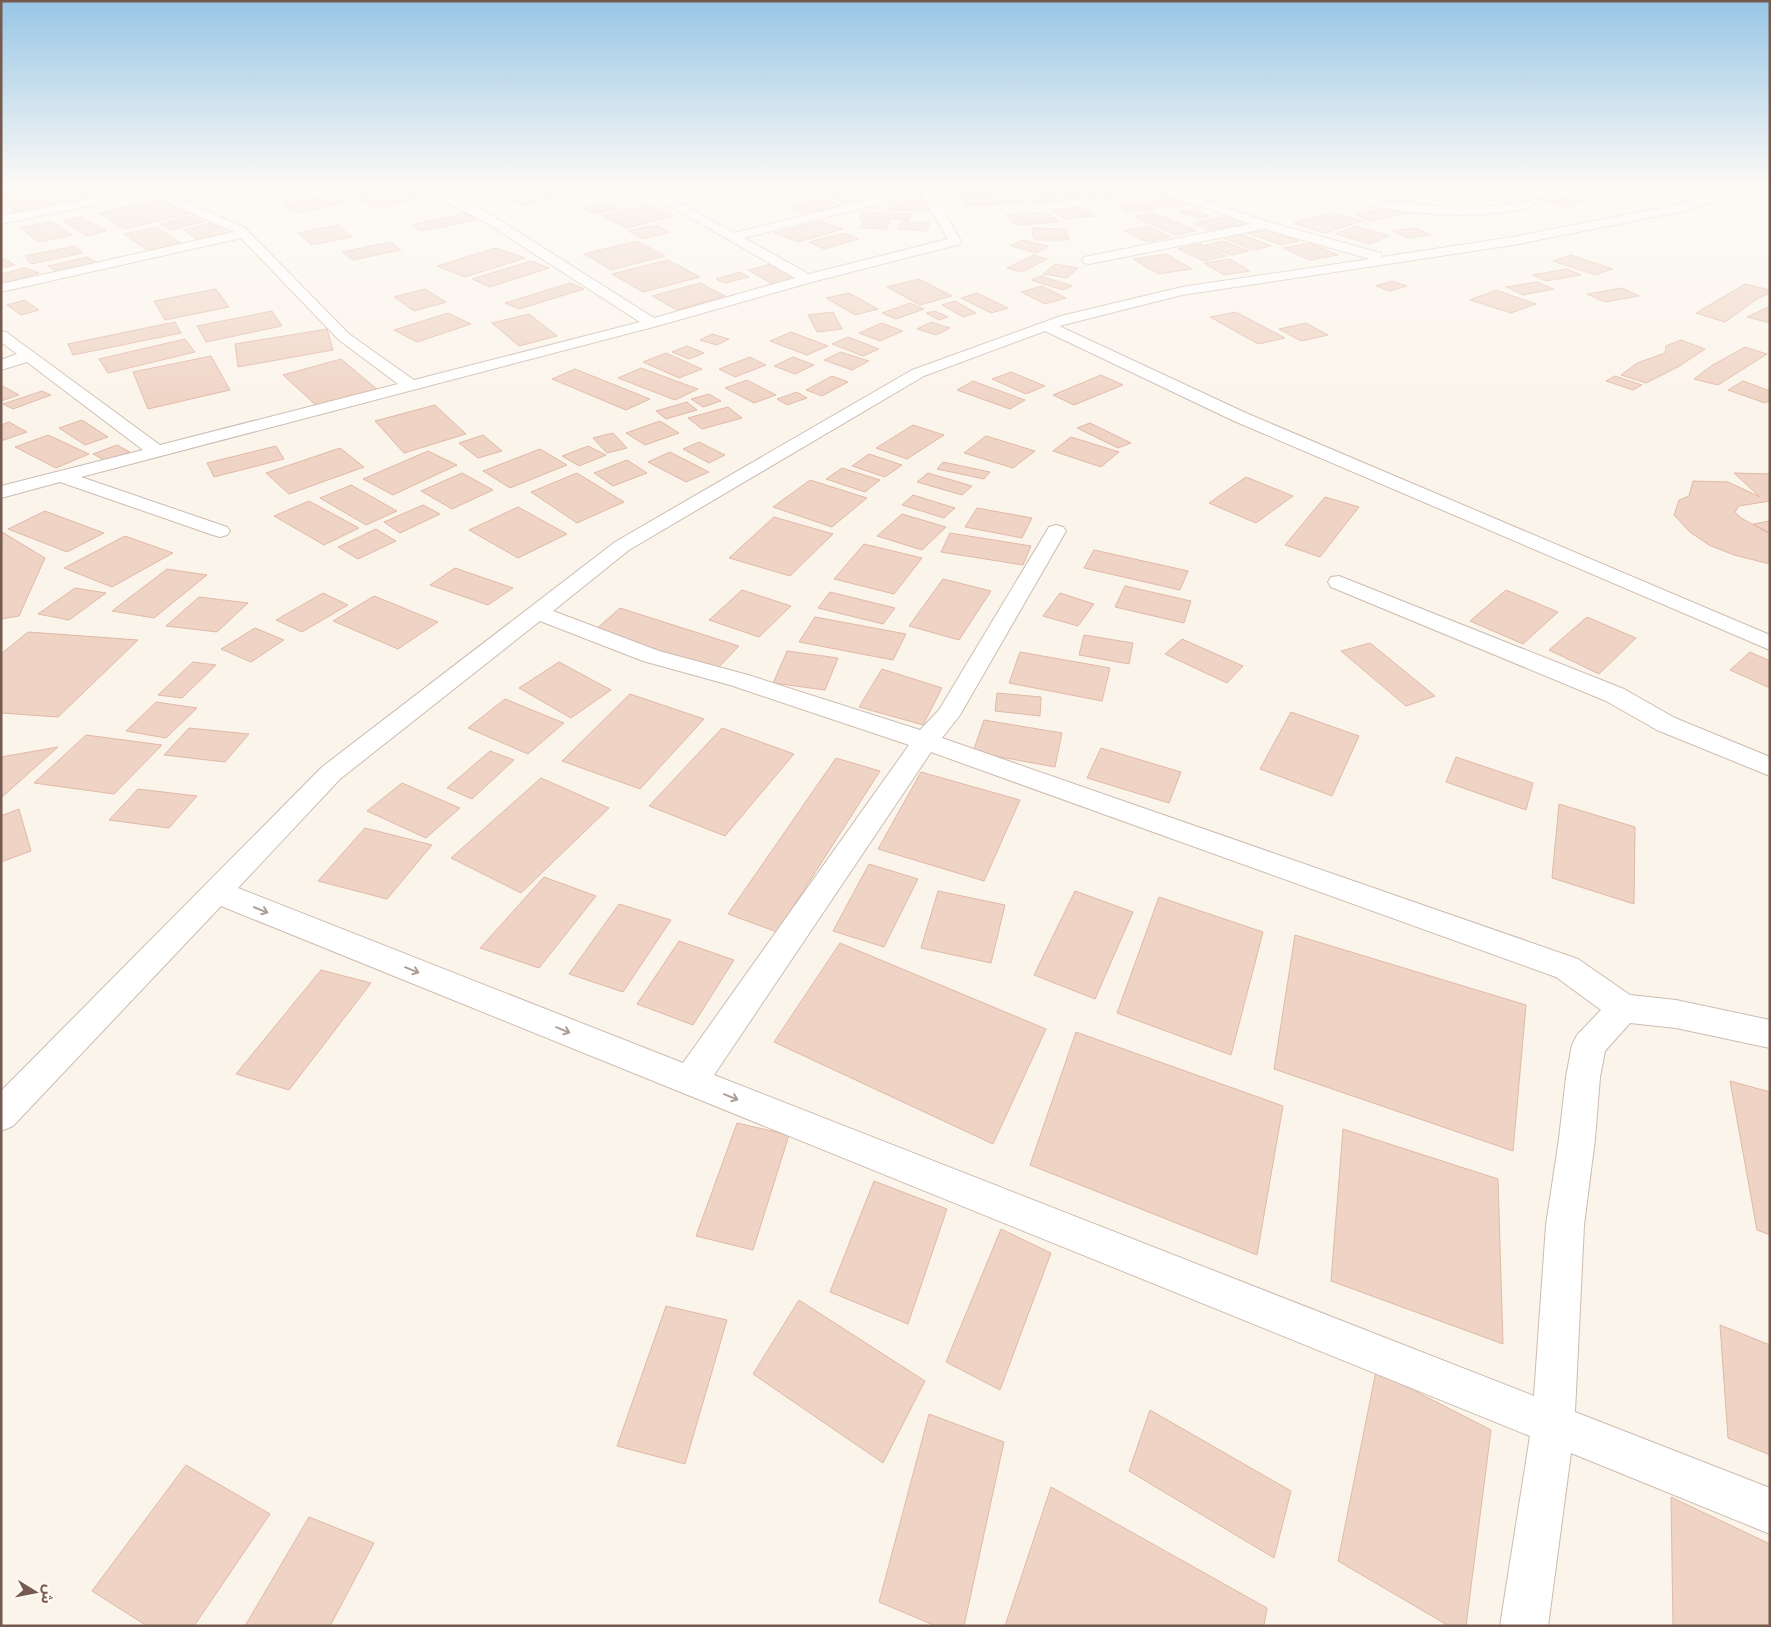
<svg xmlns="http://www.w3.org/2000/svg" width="1771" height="1627" viewBox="0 0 1771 1627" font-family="Raleway,'Noto Sans Arabic',sans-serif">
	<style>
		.building { fill: #efd3c4; stroke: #e1b9a6 }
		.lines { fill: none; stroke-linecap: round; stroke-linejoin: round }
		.minor-casing { stroke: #cdbcb1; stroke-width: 2 }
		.minor { fill: #fff; fill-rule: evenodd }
		.oneway { stroke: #ac9d95 }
	</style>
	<rect width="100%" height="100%" fill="#fbf4eb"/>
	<path class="building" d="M 1,184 L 78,184 L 101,198 L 18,216 L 8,205 L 1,205 Z
		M 90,184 L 161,184 L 103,195 Z
		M 261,184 L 306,184 L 312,187 L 278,194 Z
		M 528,184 L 534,184 L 561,196 L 522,205 L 494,191 Z
		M 606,184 L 630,184 L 588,196 L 576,193 Z
		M 957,184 L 1011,184 L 1012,185 L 960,188 Z
		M 1072,184 L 1132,184 L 1151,193 L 1094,202 L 1061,186 Z
		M 1342,184 L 1391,184 L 1356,192 L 1336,185 Z
		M 1491,184 L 1519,184 L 1540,189 L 1526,193 Z
		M 399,185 L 427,196 L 378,208 L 351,196 Z
		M 864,186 L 890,195 L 851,205 L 825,195 Z
		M 1299,187 L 1317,193 L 1299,198 L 1280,192 Z
		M 1012,191 L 1023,203 L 967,206 L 958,194 Z
		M 1068,191 L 1082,198 L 1037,204 L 1025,196 Z
		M 1551,194 L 1582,201 L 1567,207 L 1536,199 Z
		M 332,195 L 347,202 L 297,213 L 283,205 Z
		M 1170,195 L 1187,205 L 1163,207 L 1147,197 Z
		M 926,196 L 935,210 L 887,210 L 892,205 Z
		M 820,199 L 840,205 L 809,215 L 789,208 Z
		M 159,200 L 187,214 L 125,229 L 98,213 Z
		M 1150,202 L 1158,209 L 1126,211 L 1118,204 Z
		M 605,203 L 619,208 L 597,214 L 583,209 Z
		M 648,205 L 673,216 L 627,228 L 602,216 Z
		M 1080,207 L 1094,216 L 1065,219 L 1051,210 Z
		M 1395,207 L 1411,212 L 1372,221 L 1356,215 Z
		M 1192,209 L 1210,216 L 1198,219 L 1180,212 Z
		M 863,212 L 912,214 L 909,220 L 859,218 Z
		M 1048,212 L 1059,222 L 1015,225 L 1005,215 Z
		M 1333,212 L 1363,221 L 1324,233 L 1294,223 Z
		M 466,213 L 476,220 L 421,231 L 411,225 Z
		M 1154,213 L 1196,231 L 1176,235 L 1134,217 Z
		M 192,216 L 203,222 L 170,230 L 160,224 Z
		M 1230,216 L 1246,224 L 1208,230 L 1193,223 Z
		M 81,217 L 106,231 L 88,236 L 62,221 Z
		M 863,220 L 889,221 L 887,229 L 860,228 Z
		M 51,221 L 72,235 L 39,242 L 20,228 Z
		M 820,221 L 843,229 L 798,242 L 775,233 Z
		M 902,222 L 930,223 L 926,231 L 897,229 Z
		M 213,223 L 228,234 L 198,240 L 183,230 Z
		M 338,225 L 352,237 L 311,245 L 298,233 Z
		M 655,225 L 670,232 L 642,239 L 628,231 Z
		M 1148,226 L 1171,237 L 1147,242 L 1124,231 Z
		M 1356,226 L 1389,236 L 1369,244 L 1336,234 Z
		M 156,227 L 181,243 L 149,251 L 124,234 Z
		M 1032,228 L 1066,229 L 1069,240 L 1034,240 Z
		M 1265,228 L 1299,241 L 1281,245 L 1248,233 Z
		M 1415,228 L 1431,235 L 1408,238 L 1393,231 Z
		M 844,233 L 859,239 L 824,249 L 809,242 Z
		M 1241,234 L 1271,246 L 1254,250 L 1224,238 Z
		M 1022,240 L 1048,246 L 1037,253 L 1010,246 Z
		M 637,241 L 665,256 L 611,270 L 584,254 Z
		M 1223,241 L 1249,251 L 1231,255 L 1205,245 Z
		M 390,242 L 401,250 L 353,260 L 342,252 Z
		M 1310,243 L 1338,255 L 1310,260 L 1283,248 Z
		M 1200,244 L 1226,256 L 1204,261 L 1178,249 Z
		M 75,246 L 83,253 L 31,264 L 25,256 Z
		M 496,248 L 525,258 L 465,277 L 437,266 Z
		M 1167,254 L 1192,269 L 1158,274 L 1133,259 Z
		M 1033,255 L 1047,259 L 1022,272 L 1007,268 Z
		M 1571,255 L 1613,269 L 1595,275 L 1553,261 Z
		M 1,257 L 15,265 L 1,268 Z
		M 87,257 L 100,264 L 61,274 L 48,266 Z
		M 1230,259 L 1250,271 L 1224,275 L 1204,263 Z
		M 668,260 L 700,277 L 643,292 L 612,274 Z
		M 531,261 L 549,268 L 490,287 L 472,279 Z
		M 772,264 L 798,279 L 774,285 L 748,270 Z
		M 1055,264 L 1078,268 L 1067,278 L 1043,274 Z
		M 25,268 L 39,273 L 1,284 L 1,274 Z
		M 1567,269 L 1581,275 L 1546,281 L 1532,275 Z
		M 740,272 L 749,277 L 725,283 L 716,279 Z
		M 1041,276 L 1072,286 L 1063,290 L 1031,280 Z
		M 919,279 L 952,296 L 920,305 L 887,287 Z
		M 1392,281 L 1407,286 L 1390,291 L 1376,286 Z
		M 1537,282 L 1554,289 L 1523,295 L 1506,287 Z
		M 570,283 L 584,289 L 519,309 L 505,303 Z
		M 700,283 L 725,296 L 677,310 L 652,296 Z
		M 1745,284 L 1770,290 L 1770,293 L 1757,299 L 1725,322 L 1696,313 Z
		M 1042,286 L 1066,298 L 1045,304 L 1021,292 Z
		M 1622,288 L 1639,296 L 1605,302 L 1587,294 Z
		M 216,289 L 229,307 L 165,320 L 154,301 Z
		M 425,289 L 446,302 L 414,311 L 394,297 Z
		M 1496,290 L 1536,304 L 1511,313 L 1470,300 Z
		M 849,293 L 878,309 L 855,315 L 826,298 Z
		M 977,293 L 1008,308 L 991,313 L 961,298 Z
		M 25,300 L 39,310 L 21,315 L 7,305 Z
		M 955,301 L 976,313 L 963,317 L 942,305 Z
		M 910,303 L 924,309 L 896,319 L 882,313 Z
		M 1770,306 L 1770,323 L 1747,317 Z
		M 272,311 L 282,326 L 206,342 L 197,326 Z
		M 935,311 L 948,317 L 939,320 L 926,313 Z
		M 833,312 L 842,329 L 817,332 L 808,315 Z
		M 1236,312 L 1285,338 L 1258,344 L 1210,317 Z
		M 448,313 L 471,324 L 417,342 L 394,330 Z
		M 529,314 L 557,336 L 519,346 L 492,323 Z
		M 175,322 L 181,333 L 73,355 L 68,344 Z
		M 931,322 L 950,328 L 936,335 L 917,329 Z
		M 882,323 L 903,331 L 880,341 L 859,333 Z
		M 1306,323 L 1328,335 L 1301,341 L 1279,329 Z
		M 327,329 L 333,350 L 238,367 L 235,344 Z
		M 791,332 L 828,346 L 807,355 L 770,341 Z
		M 712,334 L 729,339 L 717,345 L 700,340 Z
		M 848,337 L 879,349 L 863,356 L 832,344 Z
		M 185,339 L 195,352 L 108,373 L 99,359 Z
		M 1681,340 L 1705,349 L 1678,367 L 1646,383 L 1621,375 L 1637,363 L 1665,353 L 1666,346 Z
		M 687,346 L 704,353 L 689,359 L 672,352 Z
		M 1745,347 L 1767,354 L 1718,385 L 1694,379 L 1711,366 Z
		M 841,352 L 869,361 L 852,370 L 824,360 Z
		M 666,353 L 702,369 L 679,378 L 643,362 Z
		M 211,356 L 230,390 L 148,409 L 133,372 Z
		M 750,357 L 766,365 L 735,377 L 719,369 Z
		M 793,357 L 814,365 L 795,374 L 774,366 Z
		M 341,359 L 378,390 L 318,407 L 283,375 Z
		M 641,368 L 698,389 L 675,400 L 618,378 Z
		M 575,369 L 650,399 L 626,410 L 552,379 Z
		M 1011,372 L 1045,386 L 1026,394 L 992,379 Z
		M 1101,375 L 1123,385 L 1074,405 L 1053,395 Z
		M 832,376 L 848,382 L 822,396 L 806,390 Z
		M 1615,376 L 1642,385 L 1633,390 L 1606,381 Z
		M 747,380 L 776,395 L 754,403 L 725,388 Z
		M 973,381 L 1025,400 L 1010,409 L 957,390 Z
		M 1743,381 L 1770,391 L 1770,400 L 1765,403 L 1728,390 Z
		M 1,385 L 19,395 L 1,401 Z
		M 42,391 L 51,395 L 13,409 L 3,404 Z
		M 797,392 L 807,398 L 787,405 L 777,399 Z
		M 709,394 L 721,401 L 703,407 L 691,399 Z
		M 687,402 L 697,410 L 666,419 L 656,411 Z
		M 435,405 L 466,434 L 404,453 L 375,421 Z
		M 728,407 L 742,418 L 702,429 L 688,418 Z
		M 82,420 L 108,437 L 85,445 L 59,428 Z
		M 660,421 L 679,433 L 645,445 L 626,433 Z
		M 9,422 L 27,432 L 1,441 L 1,425 Z
		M 1090,423 L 1131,443 L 1118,448 L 1077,428 Z
		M 913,425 L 944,435 L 907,459 L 876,448 Z
		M 613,433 L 627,448 L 607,453 L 593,438 Z
		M 48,435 L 89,454 L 56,468 L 15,447 Z
		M 483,435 L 502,451 L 478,458 L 459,443 Z
		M 986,436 L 1035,451 L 1013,468 L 964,453 Z
		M 1071,437 L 1119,452 L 1101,467 L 1053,451 Z
		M 699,442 L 725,455 L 709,463 L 683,449 Z
		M 117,445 L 130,452 L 106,461 L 93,454 Z
		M 276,446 L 284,459 L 214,477 L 207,463 Z
		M 588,446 L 606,455 L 579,466 L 562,456 Z
		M 340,448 L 364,467 L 289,494 L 266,473 Z
		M 540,449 L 567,465 L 510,488 L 483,471 Z
		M 428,451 L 457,465 L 393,495 L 363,479 Z
		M 670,452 L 709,472 L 686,482 L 648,462 Z
		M 869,454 L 902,465 L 885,477 L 852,466 Z
		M 627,460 L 647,473 L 613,486 L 594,473 Z
		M 943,462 L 990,472 L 984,479 L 937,469 Z
		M 842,468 L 880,480 L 865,492 L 826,479 Z
		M 462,473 L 493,490 L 452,509 L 421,491 Z
		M 577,473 L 624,502 L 577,523 L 531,492 Z
		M 928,473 L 972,486 L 962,495 L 917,482 Z
		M 1734,473 L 1770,474 L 1770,501 L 1739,506 L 1735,512 L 1741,518 L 1770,534 L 1770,564 L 1734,555 L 1709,545 L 1690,532 L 1674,515 L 1679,500 L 1689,496 L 1693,481 L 1728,482 L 1760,497 Z
		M 1246,477 L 1293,496 L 1256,523 L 1209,503 Z
		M 810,480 L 867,498 L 832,527 L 773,507 Z
		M 351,485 L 397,511 L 366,525 L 320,498 Z
		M 913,495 L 955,508 L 944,518 L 902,505 Z
		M 1325,497 L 1359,507 L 1320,557 L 1285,545 Z
		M 309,501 L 359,528 L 324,545 L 274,516 Z
		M 423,505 L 440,514 L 400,533 L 384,522 Z
		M 518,507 L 567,534 L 518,558 L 469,530 Z
		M 977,508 L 1032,518 L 1022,538 L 965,527 Z
		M 45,511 L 104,533 L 67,552 L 8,529 Z
		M 902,514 L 946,527 L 922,550 L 877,536 Z
		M 774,517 L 833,534 L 790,576 L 729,558 Z
		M 1770,521 L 1770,533 L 1753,524 Z
		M 376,529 L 396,541 L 358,559 L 338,547 Z
		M 2,532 L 45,558 L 19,616 L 1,619 Z
		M 950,533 L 1031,546 L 1023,565 L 941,552 Z
		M 125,536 L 173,553 L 112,587 L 64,568 Z
		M 864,544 L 922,558 L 894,594 L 834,579 Z
		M 1094,550 L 1188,571 L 1180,590 L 1084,568 Z
		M 455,568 L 513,588 L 488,605 L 430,585 Z
		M 167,569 L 207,575 L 154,618 L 112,611 Z
		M 943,579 L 991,591 L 959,640 L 909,626 Z
		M 1125,586 L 1191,601 L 1184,623 L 1115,607 Z
		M 75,588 L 106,593 L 69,620 L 38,614 Z
		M 742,590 L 791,606 L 759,637 L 709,620 Z
		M 1506,590 L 1558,612 L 1523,644 L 1470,621 Z
		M 830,592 L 895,608 L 883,624 L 818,608 Z
		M 323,593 L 348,605 L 302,632 L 276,620 Z
		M 1060,593 L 1094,604 L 1078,626 L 1043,616 Z
		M 374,596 L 438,622 L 398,649 L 333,621 Z
		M 199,597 L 248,603 L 217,632 L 166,626 Z
		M 620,608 L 739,646 L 715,671 L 594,631 Z
		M 815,617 L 906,634 L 893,660 L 799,642 Z
		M 1587,617 L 1636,638 L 1599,674 L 1549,650 Z
		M 255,628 L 284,640 L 251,662 L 221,649 Z
		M 28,632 L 138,640 L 58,717 L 1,713 L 1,654 Z
		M 1084,635 L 1133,643 L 1129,664 L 1079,655 Z
		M 1182,639 L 1243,666 L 1227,683 L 1165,654 Z
		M 1370,643 L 1435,696 L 1406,706 L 1341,651 Z
		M 787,651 L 838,658 L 825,690 L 773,683 Z
		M 1020,652 L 1110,668 L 1102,701 L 1009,683 Z
		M 1750,652 L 1770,661 L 1770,688 L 1730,670 Z
		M 193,662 L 216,665 L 182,698 L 158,695 Z
		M 559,662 L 611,690 L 571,718 L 519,688 Z
		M 882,669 L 942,688 L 923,725 L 859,707 Z
		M 997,693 L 1041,697 L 1040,716 L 995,711 Z
		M 630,694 L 704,719 L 640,789 L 562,761 Z
		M 505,699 L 564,723 L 528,754 L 468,728 Z
		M 156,702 L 197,708 L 166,738 L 126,731 Z
		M 1291,712 L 1359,736 L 1332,796 L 1260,769 Z
		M 984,720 L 1062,733 L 1055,767 L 973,752 Z
		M 189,728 L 249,734 L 225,762 L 164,755 Z
		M 722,728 L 794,754 L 725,836 L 649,806 Z
		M 86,735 L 162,745 L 114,794 L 34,783 Z
		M 58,747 L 1,798 L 1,757 Z
		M 1101,748 L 1181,772 L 1169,803 L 1087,778 Z
		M 490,751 L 514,760 L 472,799 L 447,788 Z
		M 1456,757 L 1533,783 L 1526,810 L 1446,782 Z
		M 836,758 L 880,771 L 777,932 L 728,914 Z
		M 921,772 L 1020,800 L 984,881 L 878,849 Z
		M 541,778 L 609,808 L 521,893 L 451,858 Z
		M 402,783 L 460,808 L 426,838 L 367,811 Z
		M 138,789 L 197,796 L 169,828 L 109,820 Z
		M 1559,804 L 1635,827 L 1634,904 L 1552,878 Z
		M 19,809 L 31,851 L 1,862 L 1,816 Z
		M 365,828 L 432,845 L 387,899 L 318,881 Z
		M 869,864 L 918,879 L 884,947 L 833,931 Z
		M 544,877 L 596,896 L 539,968 L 480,948 Z
		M 938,891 L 1005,905 L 991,963 L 921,948 Z
		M 1075,891 L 1133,912 L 1095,999 L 1034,975 Z
		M 1159,897 L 1263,932 L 1231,1055 L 1117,1013 Z
		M 619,904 L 671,920 L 623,992 L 569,974 Z
		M 1295,935 L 1526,1005 L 1513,1151 L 1274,1069 Z
		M 679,941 L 734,960 L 693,1025 L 637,1004 Z
		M 840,943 L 1046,1029 L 993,1144 L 774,1042 Z
		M 321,970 L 371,983 L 289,1090 L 236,1074 Z
		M 1076,1032 L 1283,1106 L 1257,1255 L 1030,1165 Z
		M 1730,1081 L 1770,1092 L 1770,1235 L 1757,1230 Z
		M 737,1123 L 789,1135 L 753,1250 L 696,1236 Z
		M 1343,1129 L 1498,1179 L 1503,1344 L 1331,1281 Z
		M 874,1181 L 947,1209 L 908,1324 L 830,1292 Z
		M 1001,1229 L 1051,1253 L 1000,1390 L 946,1362 Z
		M 799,1300 L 925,1381 L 883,1463 L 753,1374 Z
		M 666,1306 L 727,1320 L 685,1464 L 617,1446 Z
		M 1720,1325 L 1770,1345 L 1770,1455 L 1728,1438 Z
		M 1376,1371 L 1491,1430 L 1466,1626 L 1449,1626 L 1338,1561 Z
		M 1150,1410 L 1291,1491 L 1274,1558 L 1129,1471 Z
		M 929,1414 L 1004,1442 L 964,1626 L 936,1626 L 879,1602 Z
		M 186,1465 L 270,1514 L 194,1626 L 147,1626 L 92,1591 Z
		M 1051,1487 L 1267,1608 L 1264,1626 L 1005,1626 Z
		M 1671,1497 L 1770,1544 L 1770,1626 L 1673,1626 Z
		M 309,1517 L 374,1543 L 330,1626 L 245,1626 Z"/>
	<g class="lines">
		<g class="minor-casing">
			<path id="minor" d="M 163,184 L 173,184 L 175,186 L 173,188 L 162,191 L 245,228 L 349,334 L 414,380 L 640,322 L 485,222 L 414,186 L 412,184 L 427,184 L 493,216 L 654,318 L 795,278 L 632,184 L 646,184 L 670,197 L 737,184 L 759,184 L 753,187 L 680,203 L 734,233 L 918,187 L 916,184 L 928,184 L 961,241 L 960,244 L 812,282 L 657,326 L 81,477 L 227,527 L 230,531 L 227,535 L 220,537 L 213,535 L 60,482 L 1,498 L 1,486 L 143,450 L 27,362 L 1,370 L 1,360 L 17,354 L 1,342 L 1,331 L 6,332 L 160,445 L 398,384 L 339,340 L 241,238 L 1,292 L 1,284 L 234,232 L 148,194 L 1,224 L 1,216 ZM 921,193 L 948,239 L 809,274 L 744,238 Z
				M 1140,184 L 1157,184 L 1268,222 L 1381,253 L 1382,257 L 1513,237 L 1681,204 L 1727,191 L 1741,184 L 1756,184 L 1735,195 L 1683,211 L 1513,245 L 1182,295 L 1059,326 L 1246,413 L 1770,635 L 1770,650 L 1234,421 L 1045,331 L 924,376 L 629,550 L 553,611 L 659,651 L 748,675 L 920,730 L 939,710 L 1049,527 L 1056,525 L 1063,527 L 1066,531 L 960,715 L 942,738 L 1578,959 L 1630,995 L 1676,1000 L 1770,1020 L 1770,1048 L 1676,1028 L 1630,1023 L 1605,1051 L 1600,1077 L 1595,1139 L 1584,1225 L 1575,1412 L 1770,1488 L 1770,1534 L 1571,1453 L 1548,1626 L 1500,1626 L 1530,1436 L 221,906 L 13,1126 L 1,1131 L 1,1091 L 322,767 L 615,542 L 912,370 L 1061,316 L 1182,287 L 1370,259 L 1264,229 L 1089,264 L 1084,263 L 1082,260 L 1084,257 L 1089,256 L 1250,224 L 1142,186 ZM 540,621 L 643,661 L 730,685 L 909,745 L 683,1063 L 238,888 L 340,779 ZM 931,752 L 1556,977 L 1601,1010 L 1577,1035 L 1572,1045 L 1566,1077 L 1559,1139 L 1546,1225 L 1534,1396 L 714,1075 Z
				M 1429,184 L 1449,184 L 1447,186 L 1389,200 L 1383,197 L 1385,195 Z
				M 1454,184 L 1472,184 L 1519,198 L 1521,200 L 1515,204 L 1456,186 Z
				M 1370,198 C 1421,206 1478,213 1528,200 L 1534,204 L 1532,207 C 1488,219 1410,216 1366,204 L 1364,202 L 1366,200 Z
				M 1339,576 L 1624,689 L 1675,718 L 1770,757 L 1770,776 L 1657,730 L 1606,701 L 1331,587 L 1328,582 L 1331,577 Z"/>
		</g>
		<use href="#minor" class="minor"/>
	</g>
	<defs><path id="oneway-shaft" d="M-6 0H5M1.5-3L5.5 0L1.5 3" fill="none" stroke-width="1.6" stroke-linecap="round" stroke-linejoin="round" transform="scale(1.25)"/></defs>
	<g class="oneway">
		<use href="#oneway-shaft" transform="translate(261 910) rotate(22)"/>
		<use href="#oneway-shaft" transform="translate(412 970) rotate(22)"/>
		<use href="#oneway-shaft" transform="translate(563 1030) rotate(22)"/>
		<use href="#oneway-shaft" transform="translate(731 1097) rotate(22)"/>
	</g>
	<linearGradient id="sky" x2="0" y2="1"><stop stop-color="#98c6e6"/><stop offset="0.45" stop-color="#fdfaf6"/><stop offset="1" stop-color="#fdfaf6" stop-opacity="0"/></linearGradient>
	<rect width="1771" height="412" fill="url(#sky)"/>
	<rect width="1771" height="1627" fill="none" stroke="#755b4f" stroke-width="5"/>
	<g transform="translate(35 1592) rotate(100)" stroke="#fef8f1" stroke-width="4" paint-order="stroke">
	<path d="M0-4L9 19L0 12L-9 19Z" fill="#755b4f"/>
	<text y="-8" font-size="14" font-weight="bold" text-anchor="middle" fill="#755b4f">ش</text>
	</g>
</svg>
